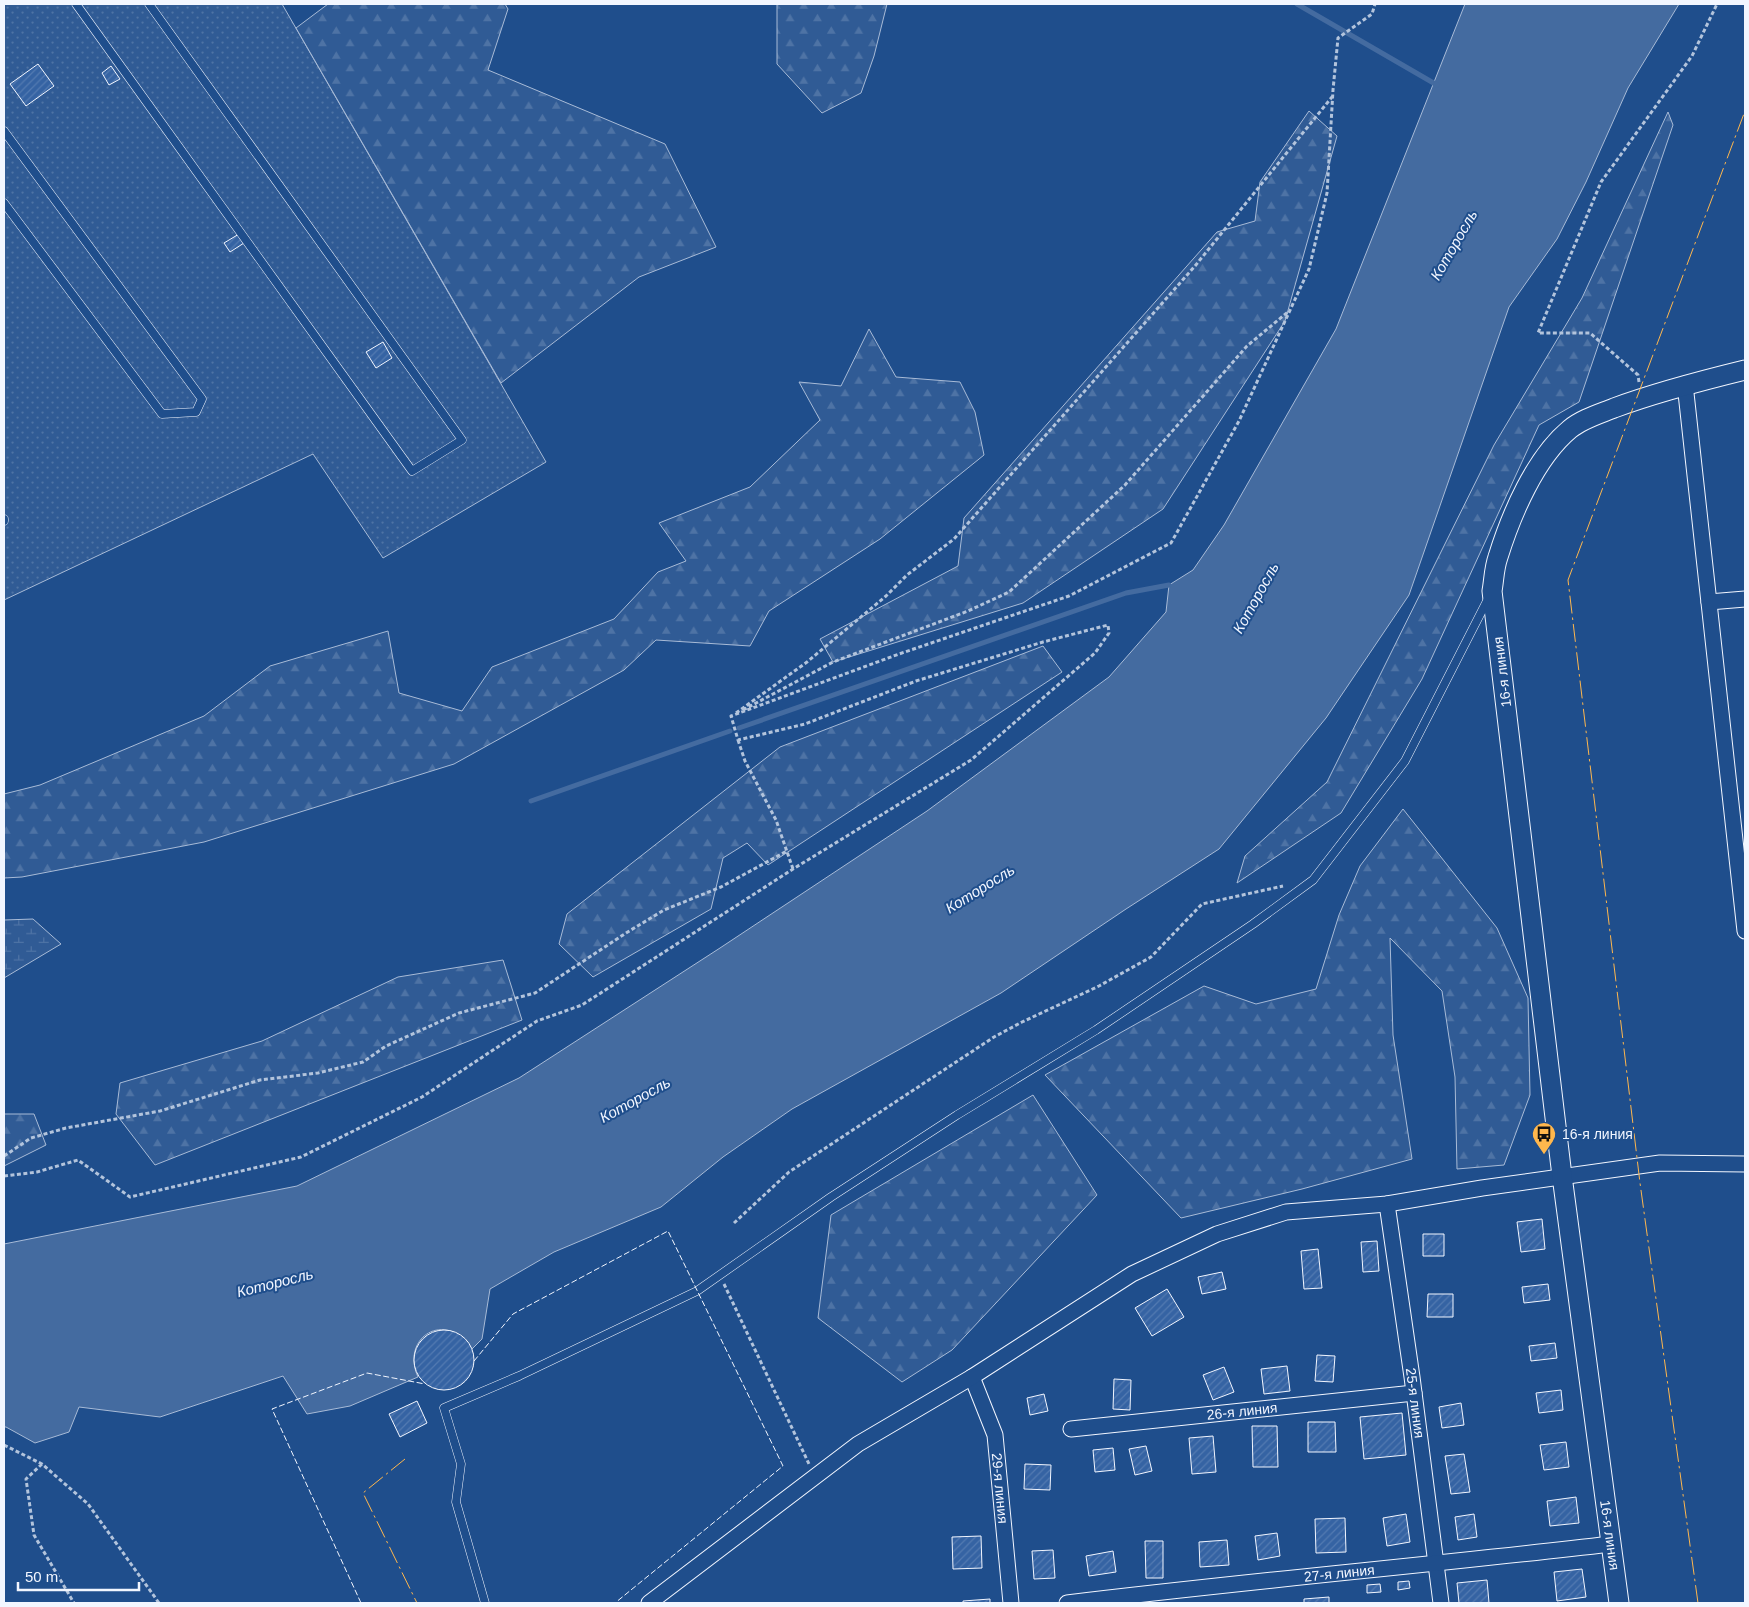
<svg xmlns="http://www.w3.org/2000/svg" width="1749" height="1607" viewBox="0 0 1749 1607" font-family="Helvetica,sans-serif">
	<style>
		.grass { fill: url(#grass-dots); stroke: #a8bbd7 }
		.forest { fill: url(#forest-firs); stroke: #a8bbd7 }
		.wetland { fill: url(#wetland-marsh); stroke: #a8bbd7 }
		.water { fill: #446ba0; stroke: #a8bbd7 }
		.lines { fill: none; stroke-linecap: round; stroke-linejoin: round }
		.stream { stroke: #446ba0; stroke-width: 5 }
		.building { fill: url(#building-hatch); stroke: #f2f6ff }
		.service-casing { stroke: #f2f6ff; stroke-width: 9 }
		.minor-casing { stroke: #f2f6ff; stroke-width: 17 }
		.tertiary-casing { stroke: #f2f6ff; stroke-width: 21 }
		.path { stroke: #b3c4dc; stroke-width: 3; stroke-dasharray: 4 2.5; stroke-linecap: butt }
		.service { stroke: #1f4e8c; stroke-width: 8 }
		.minor { stroke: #1f4e8c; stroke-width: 15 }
		.tertiary { stroke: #1f4e8c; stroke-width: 19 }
		.fence { stroke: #f2f6ff; stroke-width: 1; stroke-dasharray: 6 2.5; stroke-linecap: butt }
		.power { stroke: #ffb74d; stroke-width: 1; stroke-dasharray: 18 4 2.5 4; stroke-linecap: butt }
		.labels { text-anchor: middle; stroke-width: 4; stroke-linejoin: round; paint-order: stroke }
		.street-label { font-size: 14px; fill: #f2f6ff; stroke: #1f4e8c }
		.poi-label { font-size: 14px; fill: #f2f6ff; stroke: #1f4e8c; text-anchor: start }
		.water-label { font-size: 15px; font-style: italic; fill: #f2f6ff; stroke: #1f4e8c }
	</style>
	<defs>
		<pattern id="grass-dots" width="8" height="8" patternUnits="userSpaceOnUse" patternTransform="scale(1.25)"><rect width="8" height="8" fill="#305b95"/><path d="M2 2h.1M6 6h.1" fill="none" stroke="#4e73a5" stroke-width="1.8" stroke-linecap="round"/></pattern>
		<pattern id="forest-firs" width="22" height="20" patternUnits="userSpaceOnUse" patternTransform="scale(1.25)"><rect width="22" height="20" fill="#305b95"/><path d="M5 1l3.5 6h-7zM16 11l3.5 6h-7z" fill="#4e73a5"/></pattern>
		<pattern id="wetland-marsh" width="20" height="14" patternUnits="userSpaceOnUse" patternTransform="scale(1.25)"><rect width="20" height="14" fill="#305b95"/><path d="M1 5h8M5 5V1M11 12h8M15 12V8" fill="none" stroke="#4e73a5"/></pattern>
		<pattern id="building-hatch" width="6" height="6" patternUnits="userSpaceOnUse" patternTransform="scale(1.25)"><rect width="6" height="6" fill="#3563a3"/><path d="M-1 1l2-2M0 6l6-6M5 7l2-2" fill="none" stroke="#537ab1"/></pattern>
	</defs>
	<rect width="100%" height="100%" fill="#1f4e8c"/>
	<path class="grass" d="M 4,4 L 282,4 L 546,462 L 383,558 L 313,454 L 4,600 Z"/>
	<path class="forest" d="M 328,4 L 505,4 L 508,9 L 488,70 L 665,144 L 716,247 L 639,277 L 501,383 L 296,28 Z
		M 777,4 L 887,4 L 874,56 L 861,93 L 822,113 L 777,64 Z
		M 1309,111 L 1337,136 L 1285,321 L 1163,509 L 1023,603 L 833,662 L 820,639 L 958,566 L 964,518 L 1217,232 L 1255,221 L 1260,182 Z
		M 1668,112 L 1673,125 L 1579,402 L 1539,425 L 1422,679 L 1341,813 L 1237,883 L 1245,856 L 1327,782 L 1494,445 L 1582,298 Z
		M 869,329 L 896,377 L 960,382 L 975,412 L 984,455 L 880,539 L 769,611 L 750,646 L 656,640 L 624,670 L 454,764 L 204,842 L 22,877 L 4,878 L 4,794 L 40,785 L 204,716 L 270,666 L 388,631 L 399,693 L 462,711 L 492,667 L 614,619 L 658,572 L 686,561 L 659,523 L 750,487 L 820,420 L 799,382 L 841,386 Z
		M 1043,646 L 1062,672 L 768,865 L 747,843 L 723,858 L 711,909 L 593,977 L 559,944 L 567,914 L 780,747 Z
		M 1403,809 L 1497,928 L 1528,998 L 1530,1095 L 1504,1165 L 1457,1169 L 1455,1077 L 1442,991 L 1390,938 L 1393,1035 L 1412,1159 L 1302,1189 L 1181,1218 L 1045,1075 L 1204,986 L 1256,1004 L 1316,989 L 1339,915 L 1360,866 Z
		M 503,960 L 522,1020 L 155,1165 L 116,1114 L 120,1083 L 262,1041 L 398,977 Z
		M 1033,1095 L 1097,1195 L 952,1350 L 902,1382 L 818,1318 L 831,1215 Z
		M 4,1114 L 34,1114 L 46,1145 L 4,1166 Z"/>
	<path class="wetland" d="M 33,919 L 61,944 L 4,978 L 4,920 Z"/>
	<path class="water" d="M 1465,4 L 1679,4 L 1628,88 L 1586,182 L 1557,239 L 1509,307 L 1409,595 L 1326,718 L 1219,849 L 1126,909 L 1001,993 L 792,1109 L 723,1157 L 661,1207 L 554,1252 L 490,1289 L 482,1339 L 472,1349 C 446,1309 400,1337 418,1377 L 350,1406 L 307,1414 L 283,1376 L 160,1417 L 79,1407 L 69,1432 L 35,1443 L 6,1427 L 4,1427 L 4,1244 L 297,1186 L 519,1078 L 720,948 L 927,811 L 1109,677 L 1166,612 L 1169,585 L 1193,570 L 1224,525 L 1336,329 Z"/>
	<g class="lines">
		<path class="stream" d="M 1297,4 L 1437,85
			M 739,728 L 1126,593 L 1169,585
			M 531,801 L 730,731"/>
	</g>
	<path class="building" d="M 38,64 L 54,86 L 26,106 L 10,84 Z
		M 111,66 L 120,79 L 109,85 L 102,73 Z
		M 239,234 L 244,243 L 230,252 L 224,243 Z
		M 383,342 L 392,358 L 376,368 L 366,352 Z
		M 1542,1219 L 1545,1249 L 1521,1252 L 1517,1222 Z
		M 1423,1234 L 1444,1234 L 1444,1256 L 1423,1256 Z
		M 1377,1241 L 1379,1271 L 1363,1272 L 1361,1242 Z
		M 1318,1249 L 1322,1288 L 1304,1289 L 1301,1251 Z
		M 1222,1272 L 1226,1289 L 1202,1294 L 1198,1277 Z
		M 1548,1284 L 1550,1300 L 1524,1303 L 1522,1287 Z
		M 1167,1289 L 1184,1317 L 1152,1336 L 1135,1308 Z
		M 1428,1294 L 1453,1294 L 1453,1317 L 1427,1317 Z
		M414 1360a30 30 0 1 1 60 0a30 30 0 1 1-60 0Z
		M 1555,1343 L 1557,1358 L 1531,1361 L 1529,1346 Z
		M 1317,1355 L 1335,1356 L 1333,1382 L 1315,1381 Z
		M 1287,1366 L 1290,1391 L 1264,1394 L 1261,1369 Z
		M 1224,1367 L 1234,1392 L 1213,1400 L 1203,1375 Z
		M 1114,1379 L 1131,1380 L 1130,1410 L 1113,1409 Z
		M 1561,1390 L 1563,1410 L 1539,1413 L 1536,1393 Z
		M 1044,1394 L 1048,1411 L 1030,1415 L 1027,1398 Z
		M 417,1401 L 427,1423 L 400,1437 L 389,1414 Z
		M 1461,1403 L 1464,1425 L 1442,1428 L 1439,1407 Z
		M 1402,1413 L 1406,1455 L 1364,1459 L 1360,1417 Z
		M 1308,1422 L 1335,1422 L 1336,1452 L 1308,1452 Z
		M 1252,1426 L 1277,1426 L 1278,1467 L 1253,1467 Z
		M 1213,1436 L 1216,1472 L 1192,1474 L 1189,1438 Z
		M 1566,1442 L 1569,1467 L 1544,1470 L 1540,1445 Z
		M 1146,1446 L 1152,1471 L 1135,1475 L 1129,1449 Z
		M 1113,1448 L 1115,1470 L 1095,1472 L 1093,1450 Z
		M 1464,1454 L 1470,1492 L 1451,1494 L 1445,1456 Z
		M 1025,1464 L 1051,1465 L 1050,1490 L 1024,1489 Z
		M 1576,1497 L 1579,1523 L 1550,1526 L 1547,1501 Z
		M 1406,1514 L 1410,1542 L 1387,1546 L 1383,1518 Z
		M 1474,1514 L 1477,1537 L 1458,1540 L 1455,1517 Z
		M 1345,1518 L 1346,1552 L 1316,1553 L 1315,1519 Z
		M 1277,1533 L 1280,1556 L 1258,1560 L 1255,1536 Z
		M 981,1536 L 982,1568 L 953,1569 L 952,1537 Z
		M 1227,1540 L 1229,1565 L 1200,1567 L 1199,1542 Z
		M 1145,1541 L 1163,1541 L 1163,1578 L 1146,1578 Z
		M 1053,1550 L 1055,1578 L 1034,1579 L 1032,1551 Z
		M 1113,1551 L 1116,1572 L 1089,1576 L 1086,1556 Z
		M 1582,1569 L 1586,1597 L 1557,1601 L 1554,1572 Z
		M 1487,1580 L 1489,1603 L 1459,1603 L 1457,1583 Z
		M 1409,1581 L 1410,1588 L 1398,1590 L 1398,1582 Z
		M 1380,1584 L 1381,1592 L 1367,1593 L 1367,1585 Z
		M 1329,1597 L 1329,1603 L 1304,1603 L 1304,1599 Z
		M 990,1599 L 990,1603 L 963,1603 L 963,1601 Z"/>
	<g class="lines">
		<g class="service-casing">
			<path id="service" d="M 76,4 L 412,471 L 462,440 L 149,4
				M 4,131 L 202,399 L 196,412 L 162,414 L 4,203
				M 4,519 L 4,521
				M 485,1603 L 456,1502 L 461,1464 L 444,1408 L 519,1376 L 697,1291 L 831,1197 L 957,1115 L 1096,1030 L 1253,924 L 1313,880 L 1405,761 L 1489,597"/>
		</g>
		<g class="minor-casing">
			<g id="minor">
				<path d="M 1685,384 L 1745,931"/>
				<path d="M 1709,602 L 1745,599"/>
				<path id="s1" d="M 1387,1204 L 1412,1377 L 1441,1603"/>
				<path id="s2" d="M 972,1377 L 995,1435 L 1011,1603"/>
				<path id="s3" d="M 1071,1429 L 1414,1393"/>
				<path d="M 649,1603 L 858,1444 L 972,1377 L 1132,1274 L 1217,1234 L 1286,1212 L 1387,1204 L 1482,1188 L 1660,1163 L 1745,1164"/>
				<path id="s4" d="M 1067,1603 C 1248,1581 1430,1565 1611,1544"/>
			</g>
		</g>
		<g class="tertiary-casing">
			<path id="tertiary" d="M 1619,1603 L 1562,1176 L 1492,591 C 1494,580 1494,568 1498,557 C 1511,515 1535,458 1570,429 C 1582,419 1599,414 1614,408 C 1657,392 1700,381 1745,370"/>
		</g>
		<path class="path" d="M 1639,382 L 1638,375 L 1590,333 L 1538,333 L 1601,182 L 1692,56 L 1717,4
			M 743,710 L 833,662 L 968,611 L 1009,592 L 1125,485 L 1247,346 L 1289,311
			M 736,713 L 807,662 L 886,596 L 907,575 L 954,539 L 1195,266 L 1332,97
			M 738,740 L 745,761 L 776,820 L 793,869
			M 4,1156 L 31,1138 L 66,1128 L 160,1111 L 260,1080 L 318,1073 L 363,1062 L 386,1046 L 459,1013 L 535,993 L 626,933 L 664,910 L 721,887 L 787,851
			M 4,1176 L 37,1172 L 78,1160 L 130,1197 L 301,1157 L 422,1097 L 537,1021 L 582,1005 L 793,869 L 971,760 L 1095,653 L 1109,633 L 1108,625 L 1043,642 L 916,681 L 805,724 L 738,740 L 731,716 L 899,654 L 1069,596 L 1171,543 L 1239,421 L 1309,269 L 1327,193 L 1333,90 L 1338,38 L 1372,14 L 1375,4
			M 734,1223 L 789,1172 L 994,1037 L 1022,1022 L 1099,986 L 1151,957 L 1202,904 L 1283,886
			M 724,1284 L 809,1464
			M 4,1445 L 42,1464 L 88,1504 L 159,1603
			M 42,1464 L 26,1479 L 34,1535 L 74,1603"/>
		<use href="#service" class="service"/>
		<use href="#minor" class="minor"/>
		<use href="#tertiary" class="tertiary"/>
		<path class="fence" d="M 474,1361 L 513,1314 L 668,1231 L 783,1466 L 615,1603
			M 361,1603 L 272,1409 L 367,1373 L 425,1384"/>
		<path class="power" d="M 405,1459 L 363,1493 L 417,1603
			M 1698,1603 L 1640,1183 L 1568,580 L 1745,111"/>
	</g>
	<defs>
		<g id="bus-pin" transform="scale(1.25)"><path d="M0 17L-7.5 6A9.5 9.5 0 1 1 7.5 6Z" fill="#ffb74d" stroke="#1f4e8c"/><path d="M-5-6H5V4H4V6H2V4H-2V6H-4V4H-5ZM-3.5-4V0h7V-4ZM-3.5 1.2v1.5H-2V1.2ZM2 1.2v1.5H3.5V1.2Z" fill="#111"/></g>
	</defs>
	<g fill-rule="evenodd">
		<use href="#bus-pin" x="1544" y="1134"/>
	</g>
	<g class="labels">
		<g class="street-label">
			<text transform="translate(1502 672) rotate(-97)" y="5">16-я линия</text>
			<text dy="5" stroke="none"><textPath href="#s1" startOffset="201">25-я линия</textPath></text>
			<text dy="5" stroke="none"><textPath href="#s3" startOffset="172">26-я линия</textPath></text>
			<text dy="5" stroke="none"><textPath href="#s2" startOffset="116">29-я линия</textPath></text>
			<text transform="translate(1610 1535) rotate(82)" y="5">16-я линия</text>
			<text dy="5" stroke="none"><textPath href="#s4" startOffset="274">27-я линия</textPath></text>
		</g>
		<g class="poi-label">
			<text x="1562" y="1139">16-я линия</text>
		</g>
		<g class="water-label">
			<text transform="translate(1454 245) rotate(-60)" y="5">Которосль</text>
			<text transform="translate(1256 598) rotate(-61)" y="5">Которосль</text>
			<text transform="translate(980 889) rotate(-32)" y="5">Которосль</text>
			<text transform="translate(635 1100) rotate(-29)" y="5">Которосль</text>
			<text transform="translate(275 1283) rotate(-14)" y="5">Которосль</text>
		</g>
	</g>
	<rect width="1749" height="1607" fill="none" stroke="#f2f6ff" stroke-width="10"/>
	<path d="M18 1582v8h121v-8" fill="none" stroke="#f2f6ff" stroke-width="2.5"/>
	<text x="25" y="1582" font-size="15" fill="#f2f6ff" stroke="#1f4e8c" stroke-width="4" paint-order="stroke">50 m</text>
</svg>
